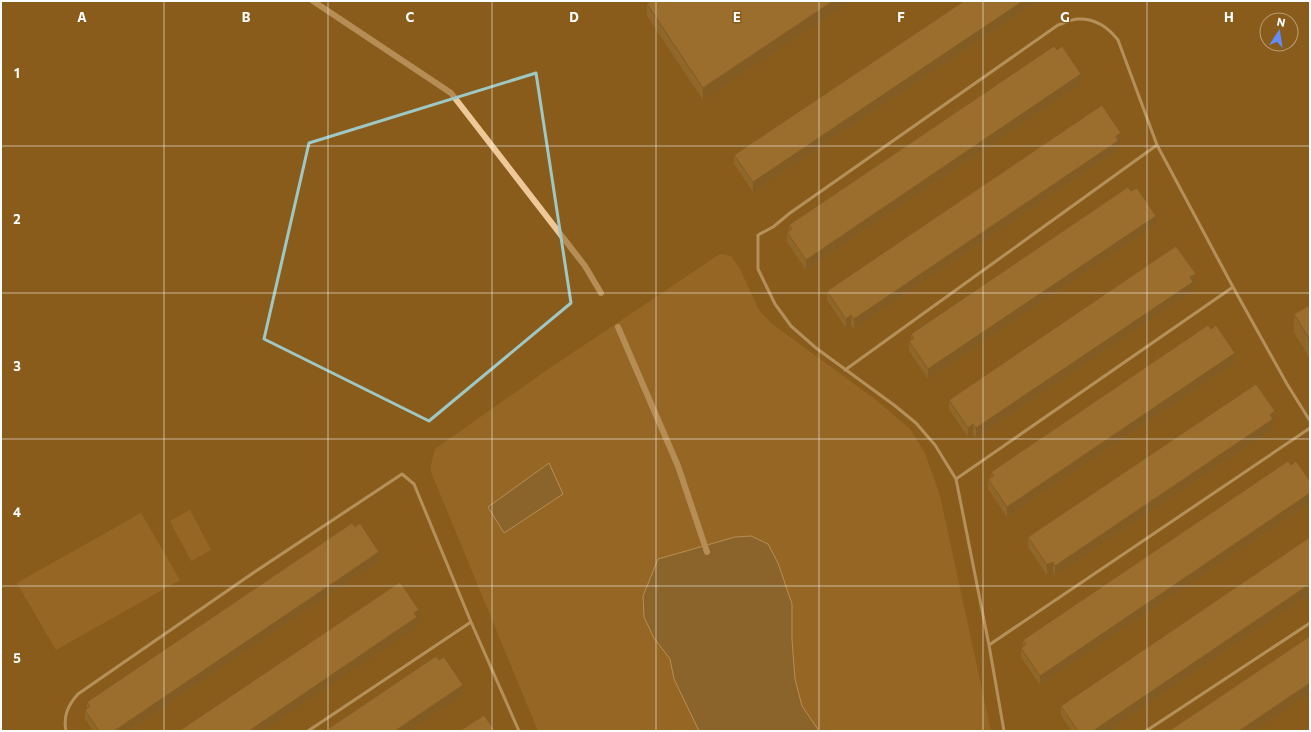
<svg xmlns="http://www.w3.org/2000/svg" width="1311" height="732" viewBox="0 0 1311 732" font-family="Commissioner,sans-serif">
	<style>
		.green { fill: #a7732f }
		.water { fill: #8e6e40; stroke: #eec899 }
		.lines { fill: none; stroke-linecap: round; stroke-linejoin: round }
		.stream { stroke: #eec899; stroke-width: 6 }
		.lane { stroke: #eccea6; stroke-width: 3 }
		.wall { fill: #99713a }
		.shaded-wall { fill: #7d5c30 }
		.building { fill: #b28344; stroke: #7d5c30 }
		.marked { fill: none; stroke: #9fc8c5; stroke-width: 3; stroke-linejoin: round }
		.grid { fill: none; stroke: #fff; stroke-width: 1; stroke-opacity: 0.55 }
		.grid-label { font-size: 13px; text-anchor: middle; font-weight: bold; fill: #fff; stroke: #895c1c; stroke-width: 3; stroke-linejoin: round; paint-order: stroke }
	</style>
	<rect width="100%" height="100%" fill="#895c1c"/>
	<path class="green" d="M 720,254 L 731,256 L 740,269 L 759,310 L 771,323 L 876,400 L 910,429 L 925,453 L 940,496 L 991,731 L 538,731 L 431,472 L 431,465 L 435,449 L 544,372 Z
		M 190,510 L 211,550 L 191,561 L 170,521 Z
		M 141,513 L 180,580 L 56,650 L 17,583 Z"/>
	<path class="water" d="M 549,463 L 563,494 L 504,533 L 488,507 Z
		M 751,536 L 768,544 L 778,563 L 792,604 L 792,640 L 795,679 L 802,706 L 819,731 L 699,731 L 674,679 L 670,659 L 654,638 L 644,617 L 643,596 L 658,559 L 735,537 Z"/>
	<g class="lines">
		<path class="stream" d="M 313,1 L 451,93 L 585,266 L 601,293
			M 618,327 L 678,466 L 707,552"/>
		<path class="lane" d="M 845,370 L 1157,145
			M 956,479 L 1233,287
			M 989,645 L 1310,428
			M 66,731 C 63,716 68,705 78,694 L 253,573 L 402,474 L 414,484 L 471,622 L 519,731
			M 308,731 L 471,622
			M 1004,731 L 989,645 L 956,479 L 935,445 L 916,423 L 894,405 L 816,348 L 791,326 L 775,304 L 758,269 L 758,235 L 773,227 L 790,213 L 1058,25 C 1064,23 1070,20 1077,19 C 1094,18 1108,27 1118,40 L 1157,145 L 1233,287 L 1287,384 L 1310,421
			M 1146,731 L 1310,623"/>
	</g>
	<path class="wall" d="M 651,1 L 852,1 L 703,100 L 647,16 L 647,4 Z
		M 964,1 L 1038,1 L 753,192 L 734,164 L 734,155 Z
		M 1081,84 L 806,270 L 787,242 L 787,232 L 789,231 L 789,225 Z
		M 1121,142 L 1118,144 L 1118,150 L 854,329 L 851,325 L 846,328 L 827,300 L 827,291 Z
		M 1156,225 L 928,379 L 909,351 L 909,341 L 911,340 L 911,334 Z
		M 1196,284 L 1193,285 L 1193,291 L 976,438 L 973,434 L 968,437 L 949,409 L 949,400 Z
		M 1310,305 L 1310,359 L 1294,332 L 1294,314 Z
		M 1235,363 L 1007,517 L 988,489 L 988,479 L 991,478 L 991,472 Z
		M 1275,421 L 1273,423 L 1273,429 L 1055,576 L 1053,572 L 1047,575 L 1028,547 L 1028,537 Z
		M 1291,465 L 1310,481 L 1310,503 L 1040,685 L 1021,657 L 1021,648 L 1023,646 L 1023,640 Z
		M 1310,537 L 1310,594 L 1108,731 L 1072,731 L 1061,715 L 1061,706 Z
		M 379,561 L 128,731 L 93,731 L 85,719 L 85,710 L 87,708 L 87,702 Z"/>
	<path class="shaded-wall" d="M 833,1 L 852,1 L 703,100 L 703,88 Z
		M 1023,1 L 1038,1 L 753,192 L 753,182 Z
		M 1081,74 L 1081,84 L 806,270 L 806,260 Z
		M 1121,133 L 1121,142 L 1118,144 L 1118,150 L 854,329 L 854,319 Z
		M 1156,216 L 1156,225 L 928,379 L 928,369 Z
		M 1196,274 L 1196,284 L 1193,285 L 1193,291 L 976,438 L 976,428 Z
		M 851,315 L 851,325 L 846,328 L 846,319 Z
		M 1235,353 L 1235,363 L 1007,517 L 1007,507 Z
		M 1275,411 L 1275,421 L 1273,423 L 1273,429 L 1055,576 L 1055,566 Z
		M 973,424 L 973,434 L 968,437 L 968,428 Z
		M 1310,493 L 1310,503 L 1040,685 L 1040,676 Z
		M 379,552 L 379,561 L 128,731 L 114,731 Z
		M 1053,562 L 1053,572 L 1047,575 L 1047,565 Z
		M 1310,584 L 1310,594 L 1108,731 L 1093,731 Z
		M 419,610 L 419,619 L 417,621 L 417,627 L 263,731 L 249,731 Z
		M 1310,683 L 1310,693 L 1254,731 L 1239,731 Z
		M 463,685 L 463,694 L 409,731 L 395,731 Z"/>
	<path class="building" d="M 651,1 L 833,1 L 703,88 L 647,4 Z
		M 964,1 L 1023,1 L 753,182 L 734,155 Z
		M 1054,46 L 1057,50 L 1062,46 L 1081,74 L 806,260 L 787,232 L 792,229 L 789,225 Z
		M 1102,105 L 1121,133 L 1116,136 L 1118,141 L 854,319 L 851,315 L 846,319 L 827,291 Z
		M 1128,187 L 1131,191 L 1137,188 L 1156,216 L 928,369 L 909,341 L 914,338 L 911,334 Z
		M 1176,246 L 1196,274 L 1190,277 L 1193,282 L 976,428 L 973,424 L 968,428 L 949,400 Z
		M 1310,305 L 1310,340 L 1294,314 Z
		M 1208,325 L 1211,329 L 1216,325 L 1235,353 L 1007,507 L 988,479 L 994,476 L 991,472 Z
		M 1256,384 L 1275,411 L 1270,415 L 1273,419 L 1055,566 L 1053,562 L 1047,565 L 1028,537 Z
		M 1288,461 L 1291,465 L 1296,461 L 1310,481 L 1310,493 L 1040,676 L 1021,648 L 1026,644 L 1023,640 Z
		M 352,523 L 355,527 L 360,523 L 379,552 L 114,731 L 99,731 L 85,710 L 90,706 L 87,702 Z
		M 1310,537 L 1310,584 L 1093,731 L 1086,731 L 1085,730 L 1084,731 L 1078,731 L 1061,706 Z
		M 400,582 L 419,610 L 414,613 L 417,617 L 249,731 L 179,731 Z
		M 1310,636 L 1310,683 L 1239,731 L 1169,731 Z
		M 436,656 L 439,660 L 444,657 L 463,685 L 395,731 L 325,731 Z
		M 484,715 L 495,731 L 460,731 Z
		M 1310,728 L 1310,731 L 1305,731 Z"/>
	<path d="M0 0H1311V732H0ZM 536,73 L 571,303 L 429,421 L 264,339 L 309,143 Z" fill="#895c1c" fill-opacity=".55" fill-rule="evenodd"/>
	<path class="marked" d="M 536,73 L 571,303 L 429,421 L 264,339 L 309,143 Z"/>
	<path class="grid" d="M 164,1 L 164,731M 328,1 L 328,731M 492,1 L 492,731M 656,1 L 656,731M 819,1 L 819,731M 983,1 L 983,731M 1147,1 L 1147,731M 1,146 L 1310,146M 1,293 L 1310,293M 1,439 L 1310,439M 1,586 L 1310,586"/>
	<g class="grid-label">
		<text x="82" y="22">A</text>
		<text x="246" y="22">B</text>
		<text x="410" y="22">C</text>
		<text x="574" y="22">D</text>
		<text x="737" y="22">E</text>
		<text x="901" y="22">F</text>
		<text x="1065" y="22">G</text>
		<text x="1229" y="22">H</text>
		<text x="17" y="78">1</text>
		<text x="17" y="224">2</text>
		<text x="17" y="371">3</text>
		<text x="17" y="517">4</text>
		<text x="17" y="663">5</text>
	</g>
	<rect width="1311" height="732" fill="none" stroke="#ffffff" stroke-width="4"/>
	<g transform="translate(1279 32) rotate(12)"><circle r="19" fill="#895c1c" stroke="#b89d77"/>
	<path d="M0-3L7 15L0 10L-7 15Z" fill="#638dfd"/>
	<text y="-6" font-size="11" font-weight="bold" text-anchor="middle" fill="#ffffff">N</text>
	</g>
</svg>
